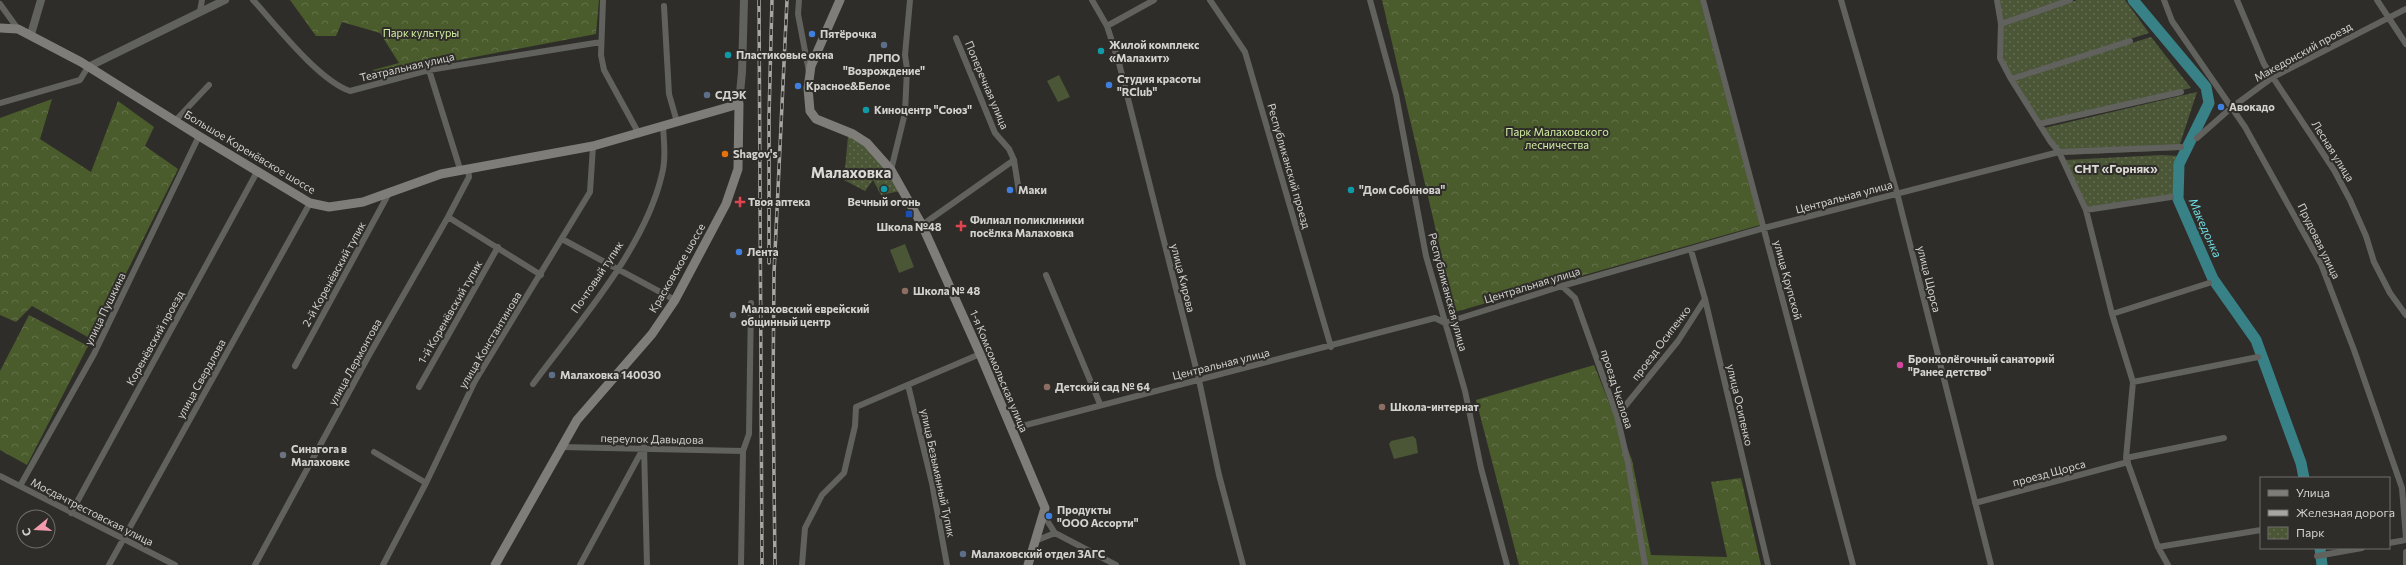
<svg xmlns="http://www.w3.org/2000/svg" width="2406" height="565" viewBox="0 0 2406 565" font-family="Commissioner,sans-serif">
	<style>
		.forest { fill: url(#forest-crowns) }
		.park { fill: url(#park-dots) }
		.pitch { fill: #4a5636 }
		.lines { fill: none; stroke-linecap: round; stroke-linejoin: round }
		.river { stroke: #388187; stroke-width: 11 }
		.minor { stroke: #61615e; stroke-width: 6 }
		.tertiary { stroke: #61615e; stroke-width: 8 }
		.secondary { stroke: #7e7d7a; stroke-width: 9 }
		.rail-casing { stroke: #a7a6a3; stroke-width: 3.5 }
		.rail { stroke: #2f2d29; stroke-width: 2; stroke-dasharray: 6; stroke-linecap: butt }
		.shop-dot { fill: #3f7fe0; stroke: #2f2d29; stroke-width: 1.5 }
		.service-dot { fill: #5c6f8a; stroke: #2f2d29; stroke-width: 1.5 }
		.culture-dot { fill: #0f9aa8; stroke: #2f2d29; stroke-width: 1.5 }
		.food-dot { fill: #e8710a; stroke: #2f2d29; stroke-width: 1.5 }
		.health-dot { fill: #e0444e; stroke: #2f2d29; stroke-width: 1.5 }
		.transit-dot { fill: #1a4fb4; stroke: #2f2d29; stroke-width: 1.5 }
		.education-dot { fill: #8d6e63; stroke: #2f2d29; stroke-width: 1.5 }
		.worship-dot { fill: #6b7280; stroke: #2f2d29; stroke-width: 1.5 }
		.hotel-dot { fill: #d1479c; stroke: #2f2d29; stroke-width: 1.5 }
		.labels { text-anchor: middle; stroke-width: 4; stroke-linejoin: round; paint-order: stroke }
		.park-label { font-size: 11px; fill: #d2efa3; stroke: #2f2d29 }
		.poi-label { font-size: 11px; font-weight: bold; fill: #d3d2cf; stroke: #2f2d29; text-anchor: start }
		.street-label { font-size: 11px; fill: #d3d2cf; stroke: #2f2d29 }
		.neighbourhood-label { font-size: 12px; font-weight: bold; fill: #dbd9d4; stroke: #2f2d29 }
		.water-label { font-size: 12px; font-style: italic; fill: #6cdbe3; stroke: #2f2d29 }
		.district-label { font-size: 15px; font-weight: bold; fill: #dbd9d4; stroke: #2f2d29 }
	</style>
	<defs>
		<pattern id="forest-crowns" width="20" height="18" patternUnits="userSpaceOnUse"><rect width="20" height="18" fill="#4a5b2c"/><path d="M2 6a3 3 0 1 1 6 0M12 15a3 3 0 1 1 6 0" fill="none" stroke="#63724a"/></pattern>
		<pattern id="park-dots" width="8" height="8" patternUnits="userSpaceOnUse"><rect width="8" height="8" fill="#4a5636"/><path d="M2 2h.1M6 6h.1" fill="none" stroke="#636d52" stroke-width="1.8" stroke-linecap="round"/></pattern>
	</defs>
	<rect width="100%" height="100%" fill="#2f2d29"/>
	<path class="forest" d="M 290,0 L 599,0 L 596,34 L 438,64 L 381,80 L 373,70 L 399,63 L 380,33 L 342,22 L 336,36 L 316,36 Z
		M 1382,0 L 1700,0 L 1760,225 L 1455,312 Z
		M 52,99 L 40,139 L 91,172 L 118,101 L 154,127 L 145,146 L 178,169 L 93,340 L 32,306 L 16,322 L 0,315 L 0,118 Z
		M 29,315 L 88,346 L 27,465 L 0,450 L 0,371 Z
		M 1594,365 L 1632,460 L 1651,555 L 1727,557 L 1711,482 L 1741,478 L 1761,565 L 1519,565 L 1476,400 Z"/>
	<path class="park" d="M 1999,0 L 2064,0 L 2002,22 Z
		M 2077,0 L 2125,0 L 2149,33 L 2011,76 L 2003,57 L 2003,26 Z
		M 2151,37 L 2191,88 L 2042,123 L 2014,80 Z
		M 2197,92 L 2178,150 L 2062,155 L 2044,128 Z
		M 848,136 C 872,149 887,168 900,191 L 881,195 L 873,180 L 865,191 L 844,180 Z
		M 2162,155 L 2178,156 L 2176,198 L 2089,211 L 2065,160 Z"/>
	<path class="pitch" d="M 1059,75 L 1070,97 L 1058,102 L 1047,81 Z
		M 905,244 L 914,267 L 899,273 L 890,250 Z
		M 1413,436 L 1416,439 L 1418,453 L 1394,459 L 1389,444 L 1391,441 Z"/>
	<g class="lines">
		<path class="river" d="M 2133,0 L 2206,87 L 2209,103 L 2179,164 L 2178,199 L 2213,279 L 2256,340 L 2301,463 L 2304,478
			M 2320,548 L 2322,565"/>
		<path class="minor" d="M 253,0 C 276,25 318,80 350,91 L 429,70 L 601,42
			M 603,0 L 601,55 L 604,70 L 639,134
			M 799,0 L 798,14 L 809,72
			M 1092,0 L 1107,26 L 1119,63 L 1199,380 L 1219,475 L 1243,565
			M 1210,0 L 1245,52 L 1331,347
			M 1370,0 L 1396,95 L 1426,256 L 1465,391 L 1481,468 L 1507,565
			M 1703,0 L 1853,565
			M 1841,0 L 1897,193 L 1991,565
			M 1997,0 L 2001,24 L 2000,58 L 2011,79 L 2050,141 L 2059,152 L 2086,210 L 2112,314 L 2133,382 L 2126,458 L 2158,547 L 2168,565
			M 2164,0 L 2172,21 L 2245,127 L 2321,264 L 2354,350 L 2402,488 L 2406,538
			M 2237,0 L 2264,64 L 2334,170 L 2350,200 L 2366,236 L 2374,262 L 2390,293 L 2406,315
			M 2377,0 L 2406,44
			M 0,4 L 18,29
			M 664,6 L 669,94 L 677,122
			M 200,11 L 202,0
			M 2001,24 L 2070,0
			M 1107,26 L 1154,0
			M 956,38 L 995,133 L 1009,149 L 1014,160 L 1019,192
			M 429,70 L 460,169
			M 2011,79 L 2130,41
			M 0,103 L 80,80 L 88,67
			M 175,121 L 209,85
			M 2039,124 L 2181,92
			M 2197,138 L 2231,108 L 2273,77 L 2406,9
			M 891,170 L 905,113 L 907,69 L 905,55 L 910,0
			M 2086,210 L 2171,197
			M 448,217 L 541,275
			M 922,225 L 1014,160
			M 562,239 L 675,300
			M 1691,250 L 1705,299 L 1768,565
			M 1046,275 L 1100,404
			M 1562,286 L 1575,298 L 1617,416 L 1628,463 L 1645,565
			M 2112,314 L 2209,283
			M 295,366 L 389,193
			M 2133,382 L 2258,357
			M 533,384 C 578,323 645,249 662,174 C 666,159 664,142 663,126
			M 908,385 L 932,483 L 947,565
			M 419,387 L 498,247
			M 1617,416 L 1678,341 L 1705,299
			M 1011,429 L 1435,318 L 1445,323 L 1562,286 L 1764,228 L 2059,152 L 2181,147
			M 561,447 L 743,451
			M 644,447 L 647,565
			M 374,452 L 426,483
			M 2126,458 L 2224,438
			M 0,476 L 175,565
			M 20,486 L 94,354 L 199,136
			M 1975,503 L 2128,462
			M 1045,510 L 1048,522 L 1055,533 L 1116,565
			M 71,513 L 257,172
			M 1035,541 L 1055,533
			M 2389,543 L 2406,540
			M 2158,547 L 2261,530
			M 2317,556 L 2362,548
			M 109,565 L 310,203
			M 255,565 L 368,357 L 448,217 L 469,177 L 468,168
			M 383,565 L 426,483 L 475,381 L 590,192 L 593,146
			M 580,565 L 644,447
			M 741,565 L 743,451 L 749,434 L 751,303
			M 802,565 L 805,528 L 822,495 L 844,473 L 855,426 L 856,407 L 980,354
			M 2406,565 L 2406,552"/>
		<path class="tertiary" d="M 31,34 L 41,0
			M 88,67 L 225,0
			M 739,104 L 742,72 L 744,0"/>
		<path class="secondary" d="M 840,0 L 811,66 L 808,88 L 810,111 L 816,119 L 853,134 L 867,143 L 891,170 L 922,225 L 980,354 L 1045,508 L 1028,565
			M 0,28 L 18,29 L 81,62 L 199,136 L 310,203 L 329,207 L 363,202 L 441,174 L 593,146 L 739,104 L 738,169 L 726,204 L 675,300 L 652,334 L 577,420 L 495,565"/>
		<g class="rail-casing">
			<path id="rail" d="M 759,0 L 762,565
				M 769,263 L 769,117 L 772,0
				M 775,565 L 773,392 L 774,273 L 787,0"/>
		</g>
		<use href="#rail" class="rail"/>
	</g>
	<g class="shop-dot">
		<circle cx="812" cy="34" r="4"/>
		<circle cx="1109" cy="85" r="4"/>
		<circle cx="798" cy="86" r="4"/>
		<circle cx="2221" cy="107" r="4"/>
		<circle cx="1010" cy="190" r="4"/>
		<circle cx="739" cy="252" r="4"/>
		<circle cx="1049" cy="516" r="4"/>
	</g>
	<g class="service-dot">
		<circle cx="884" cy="45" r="4"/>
		<circle cx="707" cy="95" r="4"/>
		<circle cx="552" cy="375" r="4"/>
		<circle cx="963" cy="554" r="4"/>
	</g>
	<g class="culture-dot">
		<circle cx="1101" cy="51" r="4"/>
		<circle cx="728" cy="55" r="4"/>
		<circle cx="866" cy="110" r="4"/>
		<circle cx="884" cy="189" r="4"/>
		<circle cx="1351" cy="190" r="4"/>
	</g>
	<circle class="food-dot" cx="725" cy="154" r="4"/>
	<g class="health-dot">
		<path d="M738 196h4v4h4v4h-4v4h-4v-4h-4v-4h4z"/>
		<path d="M959 220h4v4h4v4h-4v4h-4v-4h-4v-4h4z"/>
	</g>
	<rect class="transit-dot" x="905" y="210" width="8" height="8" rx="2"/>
	<g class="education-dot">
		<circle cx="905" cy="291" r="4"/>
		<circle cx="1047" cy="387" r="4"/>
		<circle cx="1382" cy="407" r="4"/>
	</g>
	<g class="worship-dot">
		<circle cx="733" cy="315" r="4"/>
		<circle cx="283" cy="455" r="4"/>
	</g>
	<circle class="hotel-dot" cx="1900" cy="365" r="4"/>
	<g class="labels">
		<g class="park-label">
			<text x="421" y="37">Парк культуры</text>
			<text x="1557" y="136">Парк Малаховского<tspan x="1557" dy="13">лесничества</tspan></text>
		</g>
		<g class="poi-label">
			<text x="820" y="38">Пятёрочка</text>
			<text x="1109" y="49">Жилой комплекс<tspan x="1109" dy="13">«Малахит»</tspan></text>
			<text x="736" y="59">Пластиковые окна</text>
			<text x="884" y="62" text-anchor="middle">ЛРПО<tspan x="884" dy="13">"Возрождение"</tspan></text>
			<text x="1117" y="83">Студия красоты<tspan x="1117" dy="13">"RClub"</tspan></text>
			<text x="806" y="90">Красное&amp;Белое</text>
			<text x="715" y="99">СДЭК</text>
			<text x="2229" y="111">Авокадо</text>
			<text x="874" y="114">Киноцентр "Союз"</text>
			<text x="733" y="158">Shagov's</text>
			<text x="1018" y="194">Маки</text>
			<text x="1359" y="194">"Дом Собинова"</text>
			<text x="748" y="206">Твоя аптека</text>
			<text x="884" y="206" text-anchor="middle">Вечный огонь</text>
			<text x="970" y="224">Филиал поликлиники<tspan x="970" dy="13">посёлка Малаховка</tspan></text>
			<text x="909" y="231" text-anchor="middle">Школа №48</text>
			<text x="747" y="256">Лента</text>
			<text x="913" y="295">Школа № 48</text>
			<text x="741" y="313">Малаховский еврейский<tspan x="741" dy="13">общинный центр</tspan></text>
			<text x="1908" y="363">Бронхолёгочный санаторий<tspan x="1908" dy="13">"Ранее детство"</tspan></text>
			<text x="560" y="379">Малаховка 140030</text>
			<text x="1055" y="391">Детский сад № 64</text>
			<text x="1390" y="411">Школа-интернат</text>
			<text x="291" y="453">Синагога в<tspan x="291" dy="13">Малаховке</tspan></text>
			<text x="1057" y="514">Продукты<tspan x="1057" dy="13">"ООО Ассорти"</tspan></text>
			<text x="971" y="558">Малаховский отдел ЗАГС</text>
		</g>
		<g class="street-label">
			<text transform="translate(2303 52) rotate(-29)" y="4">Македонский проезд</text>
			<text transform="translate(407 67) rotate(-13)" y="4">Театральная улица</text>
			<text transform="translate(987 85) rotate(67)" y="4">Поперечная улица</text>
			<text transform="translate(2333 151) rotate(58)" y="4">Лесная улица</text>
			<text transform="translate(250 152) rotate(31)" y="4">Большое Коренёвское шоссе</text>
			<text transform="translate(1289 166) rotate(74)" y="4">Республиканский проезд</text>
			<text transform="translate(1844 197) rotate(-15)" y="4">Центральная улица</text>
			<text transform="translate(2319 241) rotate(64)" y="4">Прудовая улица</text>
			<text transform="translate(677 268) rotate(-60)" y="4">Красковское шоссе</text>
			<text transform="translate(334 274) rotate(-61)" y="4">2-й Коренёвский тупик</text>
			<text transform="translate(597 277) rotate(-56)" y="4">Почтовый тупик</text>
			<text transform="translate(1183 278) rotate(76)" y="4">улица Кирова</text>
			<text transform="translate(1929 279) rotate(76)" y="4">улица Щорса</text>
			<text transform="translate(1788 280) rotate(75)" y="4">улица Крупской</text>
			<text transform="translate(1532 285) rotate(-17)" y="4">Центральная улица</text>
			<text transform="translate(1448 292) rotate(75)" y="4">Республиканская улица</text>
			<text transform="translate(105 309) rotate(-64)" y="4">улица Пушкина</text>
			<text transform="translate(450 312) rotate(-60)" y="4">1-й Коренёвский тупик</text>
			<text transform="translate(155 338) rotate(-61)" y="4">Коренёвский проезд</text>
			<text transform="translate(490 340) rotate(-59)" y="4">улица Константинова</text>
			<text transform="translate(1661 343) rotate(-53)" y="4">проезд Осипенко</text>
			<text transform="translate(355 362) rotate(-61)" y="4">улица Лермонтова</text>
			<text transform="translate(1221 364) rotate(-14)" y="4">Центральная улица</text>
			<text transform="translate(999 371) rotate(67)" y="4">1-я Комсомольская улица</text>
			<text transform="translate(201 379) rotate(-61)" y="4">улица Свердлова</text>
			<text transform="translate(1617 389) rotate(72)" y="4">проезд Чкалова</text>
			<text transform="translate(1740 405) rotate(77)" y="4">улица Осипенко</text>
			<text transform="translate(652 439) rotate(1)" y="4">переулок Давыдова</text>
			<text transform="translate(938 473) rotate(78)" y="4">улица Безымянный Тупик</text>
			<text transform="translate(2049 473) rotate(-15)" y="4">проезд Щорса</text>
			<text transform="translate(92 512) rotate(27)" y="4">Мосдачтрестовская улица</text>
		</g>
		<g class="neighbourhood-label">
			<text x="2116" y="173">СНТ «Горняк»</text>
		</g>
		<g class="water-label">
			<text transform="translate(2205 228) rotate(66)" y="4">Македонка</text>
		</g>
		<g class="district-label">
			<text x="851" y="178">Малаховка</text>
		</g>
	</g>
	<rect x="2260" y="477" width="130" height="72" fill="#2f2d29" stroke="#716f6b"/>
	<rect x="2268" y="490" width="20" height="6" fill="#7e7d7a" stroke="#716f6b"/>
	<text x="2296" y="497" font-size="12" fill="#d3d2cf">Улица</text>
	<rect x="2268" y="510" width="20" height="6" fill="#a7a6a3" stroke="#716f6b"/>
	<text x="2296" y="517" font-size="12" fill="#d3d2cf">Железная дорога</text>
	<rect x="2268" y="527" width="20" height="12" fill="url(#park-dots)" stroke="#716f6b"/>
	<text x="2296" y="537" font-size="12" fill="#d3d2cf">Парк</text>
	<g transform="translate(36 529) rotate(252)"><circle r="19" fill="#2f2d29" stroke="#716f6b"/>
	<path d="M0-3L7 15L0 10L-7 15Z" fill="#f29aad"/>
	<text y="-6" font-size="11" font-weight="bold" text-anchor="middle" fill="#d3d2cf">С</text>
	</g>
</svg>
